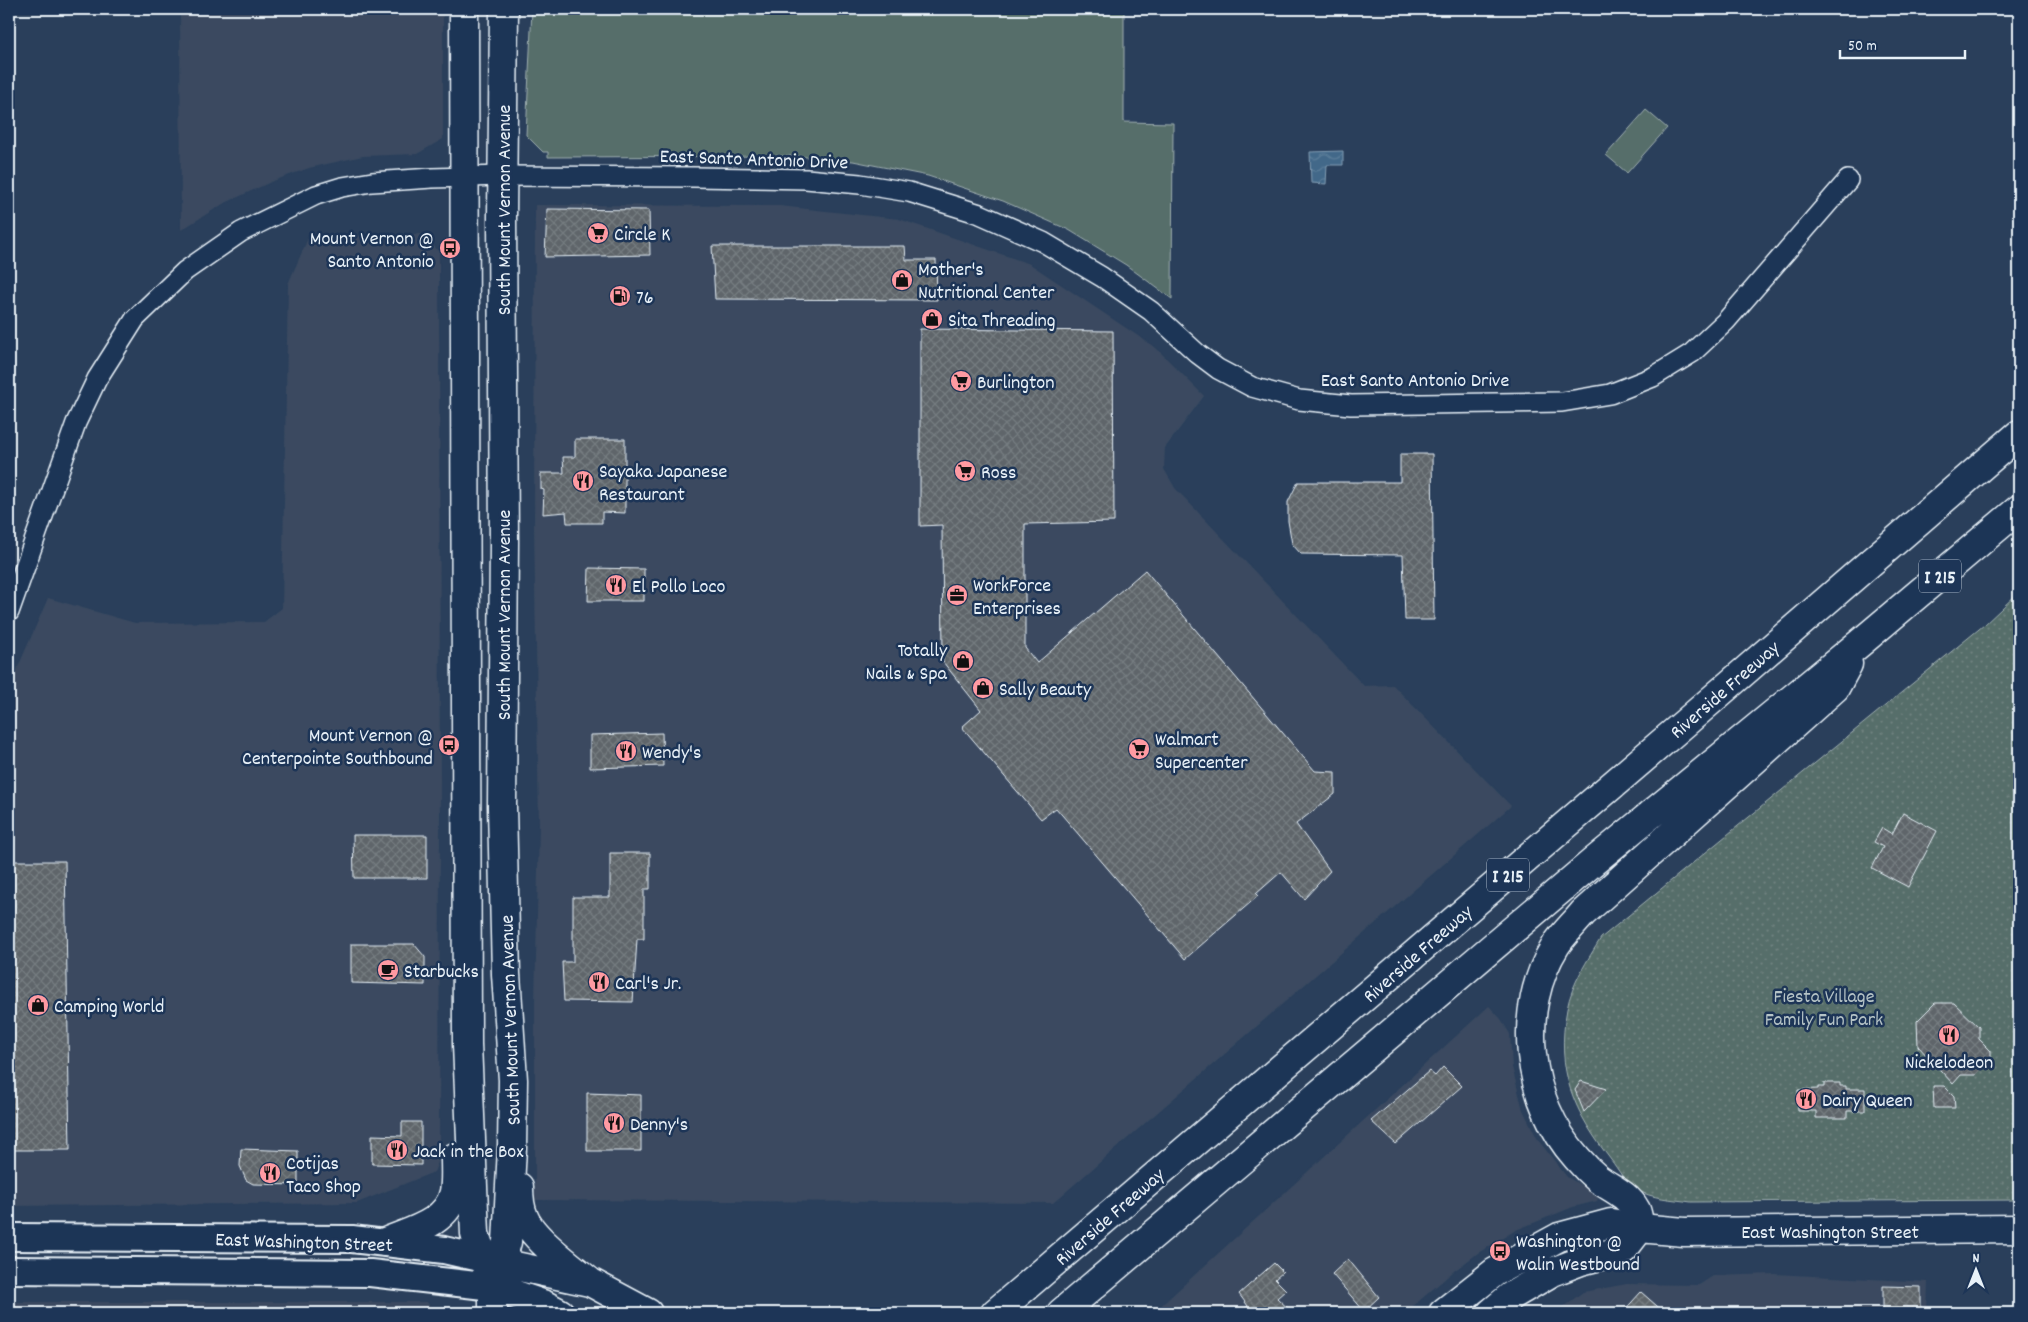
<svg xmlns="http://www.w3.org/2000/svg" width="2028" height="1322" viewBox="0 0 2028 1322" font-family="Dekko,sans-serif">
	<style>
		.built { fill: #3a4a60 }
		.green { fill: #576e6a; stroke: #a0b0b1 }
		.park { fill: url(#park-dots); stroke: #a0b0b1 }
		.water { fill: url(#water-waves); stroke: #849fb5 }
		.building { fill: url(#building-cross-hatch); stroke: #e8f1f8 }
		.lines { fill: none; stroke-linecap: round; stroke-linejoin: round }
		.minor-casing { stroke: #e8f1f8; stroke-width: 22 }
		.secondary-casing { stroke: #e8f1f8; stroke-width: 30 }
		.primary-casing { stroke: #e8f1f8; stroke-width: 31 }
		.motorway-casing { stroke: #e8f1f8; stroke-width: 31 }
		.minor { stroke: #1d3557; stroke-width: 19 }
		.secondary { stroke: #1d3557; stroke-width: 26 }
		.primary { stroke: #1d3557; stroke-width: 28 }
		.motorway { stroke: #1d3557; stroke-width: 28 }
		.labels { text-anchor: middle; stroke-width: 5; stroke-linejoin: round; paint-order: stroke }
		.shield { fill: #1d3557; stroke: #abb9c8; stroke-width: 1 }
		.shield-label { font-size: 19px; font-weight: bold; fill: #e8f1f8 }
		.street-label { font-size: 20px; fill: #e8f1f8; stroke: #1d3557 }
		.poi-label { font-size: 20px; fill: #e8f1f8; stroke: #1d3557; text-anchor: start }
		.park-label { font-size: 20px; fill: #b5c3c6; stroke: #1d3557 }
	</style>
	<defs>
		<pattern id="park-dots" width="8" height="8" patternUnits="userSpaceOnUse" patternTransform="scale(1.25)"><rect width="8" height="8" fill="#576e6a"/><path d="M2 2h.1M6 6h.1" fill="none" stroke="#6f8380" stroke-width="1.8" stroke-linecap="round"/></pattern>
		<pattern id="water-waves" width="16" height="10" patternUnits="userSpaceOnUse" patternTransform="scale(1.25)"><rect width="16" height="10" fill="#426889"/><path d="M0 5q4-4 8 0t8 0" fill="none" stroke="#5d7e9a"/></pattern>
		<pattern id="building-cross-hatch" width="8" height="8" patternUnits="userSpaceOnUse" patternTransform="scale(1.25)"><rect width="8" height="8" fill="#5e656a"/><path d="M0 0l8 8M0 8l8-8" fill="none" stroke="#757c80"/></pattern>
	</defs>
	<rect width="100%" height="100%" fill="#2a3f5b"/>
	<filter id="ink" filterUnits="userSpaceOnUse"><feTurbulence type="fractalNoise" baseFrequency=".02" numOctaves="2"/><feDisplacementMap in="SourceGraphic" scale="10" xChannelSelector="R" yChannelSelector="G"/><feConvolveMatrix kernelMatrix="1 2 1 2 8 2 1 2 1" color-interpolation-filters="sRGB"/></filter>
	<g filter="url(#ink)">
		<path class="built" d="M 180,9 L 443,9 L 443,139 L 417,154 L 363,156 L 309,168 L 273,181 L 223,204 L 181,230 Z
			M 535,205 L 780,206 L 899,219 L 1030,264 L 1156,348 L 1204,396 L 1165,448 L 1164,469 L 1175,488 L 1364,686 L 1393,685 L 1511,806 L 1053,1203 L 535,1200 L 535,1001 L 539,826 L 534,527 Z
			M 423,234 L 439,252 L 440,833 L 439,1160 L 434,1172 L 357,1203 L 9,1206 L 9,680 L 15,674 L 48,598 L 135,623 L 264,622 L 282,608 L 288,284 L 309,236 Z
			M 1489,1006 L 1501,1019 L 1510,1034 L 1512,1067 L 1523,1110 L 1538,1140 L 1567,1177 L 1599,1195 L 1597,1201 L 1573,1207 L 1516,1230 L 1478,1253 L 1454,1271 L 1405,1313 L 1153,1313 Z
			M 1775,1274 L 1928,1282 L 1927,1313 L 1555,1313 L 1583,1292 L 1627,1284 L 1699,1285 L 1713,1276 Z
			M 9,1302 L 427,1302 L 435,1313 L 9,1313 Z"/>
		<path class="green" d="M 532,9 L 1124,9 L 1124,122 L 1173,123 L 1172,299 L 1126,265 L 1069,230 L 1003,201 L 928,176 L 853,161 L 796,156 L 548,157 L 548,152 L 543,152 L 526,135 Z
			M 1646,110 L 1667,128 L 1627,173 L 1606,155 Z"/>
		<path class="park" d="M 2019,592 L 2019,1200 L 1691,1202 C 1672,1199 1652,1199 1635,1189 C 1626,1184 1618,1169 1611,1160 C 1574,1112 1555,1071 1567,1009 C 1572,983 1587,961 1601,938 L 1984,625 Z"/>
		<path class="water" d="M 1343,151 L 1343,165 L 1327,165 L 1326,184 L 1311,183 L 1310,152 Z"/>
		<path class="building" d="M 547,209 L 649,210 L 650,255 L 545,257 Z
			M 712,246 L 905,246 L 906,260 L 936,260 L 937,300 L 715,299 Z
			M 920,329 L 1113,331 L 1114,522 L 1025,524 L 1025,648 L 1037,663 L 1145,570 L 1315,771 L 1335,772 L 1335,794 L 1296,824 L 1330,871 L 1304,899 L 1281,872 L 1256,894 L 1258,896 L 1185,959 L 1056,808 L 1041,819 L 962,727 L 981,710 L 943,662 L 942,525 L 920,526 Z
			M 575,439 L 625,439 L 625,513 L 602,512 L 602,523 L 567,523 L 566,512 L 543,514 L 544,490 L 541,489 L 541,473 L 564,473 L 563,457 L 575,457 Z
			M 1400,454 L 1432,454 L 1434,620 L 1405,620 L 1403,555 L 1301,554 L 1292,544 L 1288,521 L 1288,502 L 1298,482 L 1400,482 Z
			M 589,568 L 644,569 L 644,601 L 588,601 Z
			M 662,733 L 663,766 L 590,768 L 590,735 Z
			M 1903,813 L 1937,831 L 1908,887 L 1872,868 L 1883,847 L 1874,842 L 1882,828 L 1892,834 Z
			M 353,835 L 427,835 L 427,878 L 354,878 Z
			M 610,853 L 650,853 L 650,889 L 644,889 L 644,939 L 637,939 L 633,1002 L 564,1001 L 562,962 L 573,962 L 573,897 L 610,897 Z
			M 9,861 L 65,861 L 70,1150 L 9,1150 Z
			M 351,944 L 414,944 L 425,957 L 425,985 L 351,983 Z
			M 1935,1003 L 1954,1003 L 1979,1027 L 1979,1039 L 1991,1051 L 1991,1060 L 1976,1075 L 1961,1075 L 1953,1084 L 1918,1046 L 1917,1021 Z
			M 1443,1067 L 1462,1086 L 1396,1144 L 1371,1121 L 1429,1071 L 1435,1076 Z
			M 1581,1081 L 1606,1089 L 1584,1112 L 1575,1090 Z
			M 1824,1083 L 1840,1083 L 1840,1086 L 1846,1086 L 1846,1089 L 1865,1089 L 1865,1111 L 1847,1111 L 1847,1118 L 1816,1118 L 1816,1111 L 1798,1111 L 1798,1090 L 1818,1089 L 1818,1087 L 1824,1087 Z
			M 1933,1086 L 1944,1086 L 1954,1096 L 1955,1108 L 1934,1108 Z
			M 587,1093 L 641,1095 L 641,1151 L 587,1151 Z
			M 402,1122 L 421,1122 L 421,1165 L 372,1164 L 372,1135 L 402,1136 Z
			M 241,1149 L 298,1151 L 298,1185 L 253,1184 L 246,1180 L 240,1166 Z
			M 1348,1259 L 1379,1297 L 1364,1311 L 1332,1274 Z
			M 1274,1263 L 1283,1272 L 1275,1279 L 1286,1290 L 1277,1298 L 1293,1313 L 1241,1313 L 1248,1306 L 1239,1294 Z
			M 1883,1286 L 1921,1287 L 1921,1313 L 1883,1313 Z
			M 1641,1292 L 1665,1313 L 1622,1313 Z"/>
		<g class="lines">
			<g class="minor-casing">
				<path id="minor" d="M 9,612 L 76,423 L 97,379 L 135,319 L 185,271 L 241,232 L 316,195 L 342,187 L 372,182 L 432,178 L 503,176 L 694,177 L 806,179 L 860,184 L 909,192 L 980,214 L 1043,242 L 1102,277 L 1151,311 L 1198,354 L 1218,369 L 1252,387 L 1299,400 L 1351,405 L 1562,402 L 1610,394 L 1653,377 L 1692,353 L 1726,321 L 1848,180"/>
			</g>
			<g class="secondary-casing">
				<path id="secondary" d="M 9,1237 L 352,1239 L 444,1250 L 501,1263
					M 9,1270 L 370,1273 L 493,1287"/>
			</g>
			<g class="primary-casing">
				<path id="primary" d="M 464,9 L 467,1044 L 475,1234 L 493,1287
					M 519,1187 C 519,1197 520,1208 524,1217 C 532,1238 572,1267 590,1282
					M 385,1242 C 411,1231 448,1223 454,1192 C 456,1181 455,1168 455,1157
					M 501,1263 L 590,1282 L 648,1313
					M 493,1287 L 507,1242 L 512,1148 L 513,1080 L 506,974 L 502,807 L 504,542 L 502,217 L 504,9
					M 493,1287 L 545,1305 L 560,1313
					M 1443,1313 L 1495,1272 L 1559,1237 L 1611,1223 L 1640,1228 L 1684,1232 L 2019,1229
					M 1491,1313 L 1511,1296 L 1552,1272 L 1581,1261 L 1623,1250 L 1640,1228"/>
			</g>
			<g class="motorway-casing">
				<path id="motorway" d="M 1640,1228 C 1639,1223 1638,1215 1636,1210 C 1627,1194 1612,1189 1598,1179 C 1591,1173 1583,1165 1577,1158 C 1526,1101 1515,1010 1556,945 C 1563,934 1574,924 1583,913 L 1835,688 L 1848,664
					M 493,1287 L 493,1313
					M 995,1313 L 1685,723 L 2019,434
					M 1061,1313 L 1593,862 L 1860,643 L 2019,509"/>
			</g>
			<use href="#minor" class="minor"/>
			<use href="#secondary" class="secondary"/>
			<use href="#primary" class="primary"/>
			<use href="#motorway" class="motorway"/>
		</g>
	</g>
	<defs>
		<g id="supermarket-disc" transform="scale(1.125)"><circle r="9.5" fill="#ff9aa2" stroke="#1d3557"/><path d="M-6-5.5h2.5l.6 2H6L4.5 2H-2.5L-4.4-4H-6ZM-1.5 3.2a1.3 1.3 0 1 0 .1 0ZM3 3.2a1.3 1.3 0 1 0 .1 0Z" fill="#111"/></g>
		<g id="bus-disc" transform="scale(1.125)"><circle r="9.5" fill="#ff9aa2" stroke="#1d3557"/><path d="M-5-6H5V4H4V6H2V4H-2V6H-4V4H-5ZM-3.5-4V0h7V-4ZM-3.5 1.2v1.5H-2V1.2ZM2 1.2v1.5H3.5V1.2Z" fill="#111"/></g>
		<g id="shop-disc" transform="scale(1.125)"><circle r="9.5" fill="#ff9aa2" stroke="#1d3557"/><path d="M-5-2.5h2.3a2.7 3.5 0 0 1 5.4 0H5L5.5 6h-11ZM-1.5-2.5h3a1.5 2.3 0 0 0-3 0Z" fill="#111"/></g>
		<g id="fuel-disc" transform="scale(1.125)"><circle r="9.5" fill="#ff9aa2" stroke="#1d3557"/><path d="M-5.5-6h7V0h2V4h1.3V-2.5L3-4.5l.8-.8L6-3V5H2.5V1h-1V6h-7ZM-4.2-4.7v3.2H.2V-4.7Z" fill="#111"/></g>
		<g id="restaurant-disc" transform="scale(1.125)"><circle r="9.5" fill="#ff9aa2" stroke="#1d3557"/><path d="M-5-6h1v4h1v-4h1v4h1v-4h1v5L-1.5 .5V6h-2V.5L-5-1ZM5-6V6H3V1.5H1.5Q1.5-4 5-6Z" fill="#111"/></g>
		<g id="office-disc" transform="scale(1.125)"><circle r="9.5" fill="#ff9aa2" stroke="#1d3557"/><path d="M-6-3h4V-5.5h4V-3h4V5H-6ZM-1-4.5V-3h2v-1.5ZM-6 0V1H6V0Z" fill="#111"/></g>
		<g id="cafe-disc" transform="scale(1.125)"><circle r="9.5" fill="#ff9aa2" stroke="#1d3557"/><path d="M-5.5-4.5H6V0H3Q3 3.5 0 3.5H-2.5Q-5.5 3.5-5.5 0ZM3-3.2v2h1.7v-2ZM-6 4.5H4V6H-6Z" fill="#111"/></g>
	</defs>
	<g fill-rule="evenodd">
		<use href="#supermarket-disc" x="598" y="233"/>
		<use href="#bus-disc" x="450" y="248"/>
		<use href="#shop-disc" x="902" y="280"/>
		<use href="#fuel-disc" x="620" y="296"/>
		<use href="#shop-disc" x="932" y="319"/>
		<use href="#supermarket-disc" x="961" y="381"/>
		<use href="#supermarket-disc" x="965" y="471"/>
		<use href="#restaurant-disc" x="583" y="481"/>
		<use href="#restaurant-disc" x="616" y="585"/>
		<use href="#office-disc" x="957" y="595"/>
		<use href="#shop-disc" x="963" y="661"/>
		<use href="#shop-disc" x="983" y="688"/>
		<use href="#bus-disc" x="449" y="745"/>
		<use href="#supermarket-disc" x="1139" y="749"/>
		<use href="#restaurant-disc" x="626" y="751"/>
		<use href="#cafe-disc" x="388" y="970"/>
		<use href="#restaurant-disc" x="599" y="982"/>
		<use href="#shop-disc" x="38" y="1005"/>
		<use href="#restaurant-disc" x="1949" y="1035"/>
		<use href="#restaurant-disc" x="1806" y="1099"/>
		<use href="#restaurant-disc" x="614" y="1123"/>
		<use href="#restaurant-disc" x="397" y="1150"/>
		<use href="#restaurant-disc" x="270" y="1173"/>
		<use href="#bus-disc" x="1500" y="1251"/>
	</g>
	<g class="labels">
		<g class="shield">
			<rect x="1919" y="559.5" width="42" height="33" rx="4"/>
			<rect x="1487" y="858.5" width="42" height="33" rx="4"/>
		</g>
		<g class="shield-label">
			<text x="1940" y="583">I 215</text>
			<text x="1508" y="882">I 215</text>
		</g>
		<g class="street-label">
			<text transform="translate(754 158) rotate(2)" y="7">East Santo Antonio Drive</text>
			<text transform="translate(503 210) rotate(-90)" y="7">South Mount Vernon Avenue</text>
			<text x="1415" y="386">East Santo Antonio Drive</text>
			<text transform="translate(503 615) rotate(-90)" y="7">South Mount Vernon Avenue</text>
			<text transform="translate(1724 689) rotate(-41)" y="7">Riverside Freeway</text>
			<text transform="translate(1417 953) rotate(-41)" y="7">Riverside Freeway</text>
			<text transform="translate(509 1020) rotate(-92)" y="7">South Mount Vernon Avenue</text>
			<text transform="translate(1109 1216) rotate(-41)" y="7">Riverside Freeway</text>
			<text x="1830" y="1238">East Washington Street</text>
			<text transform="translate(304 1241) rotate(2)" y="7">East Washington Street</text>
		</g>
		<g class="poi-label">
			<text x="614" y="240">Circle K</text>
			<text x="434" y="244" text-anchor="end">Mount Vernon @<tspan x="434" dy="23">Santo Antonio</tspan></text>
			<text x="918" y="275">Mother's<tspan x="918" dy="23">Nutritional Center</tspan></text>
			<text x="636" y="303">76</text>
			<text x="948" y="326">Sita Threading</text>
			<text x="977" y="388">Burlington</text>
			<text x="599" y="477">Sayaka Japanese<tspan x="599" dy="23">Restaurant</tspan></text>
			<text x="981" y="478">Ross</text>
			<text x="973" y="591">WorkForce<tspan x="973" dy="23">Enterprises</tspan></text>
			<text x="632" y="592">El Pollo Loco</text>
			<text x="947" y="656" text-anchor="end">Totally<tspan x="947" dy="23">Nails &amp; Spa</tspan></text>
			<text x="999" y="695">Sally Beauty</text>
			<text x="433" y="741" text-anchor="end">Mount Vernon @<tspan x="433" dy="23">Centerpointe Southbound</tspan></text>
			<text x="1155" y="745">Walmart<tspan x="1155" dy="23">Supercenter</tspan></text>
			<text x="642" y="758">Wendy's</text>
			<text x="404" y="977">Starbucks</text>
			<text x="615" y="989">Carl's Jr.</text>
			<text x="54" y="1012">Camping World</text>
			<text x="1949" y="1068" text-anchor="middle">Nickelodeon</text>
			<text x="1822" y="1106">Dairy Queen</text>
			<text x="630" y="1130">Denny's</text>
			<text x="413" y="1157">Jack in the Box</text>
			<text x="286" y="1169">Cotijas<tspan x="286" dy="23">Taco Shop</tspan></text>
			<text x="1516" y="1247">Washington @<tspan x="1516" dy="23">Walin Westbound</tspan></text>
		</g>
		<g class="park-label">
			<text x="1824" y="1002">Fiesta Village<tspan x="1824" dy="23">Family Fun Park</tspan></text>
		</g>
	</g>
	<rect width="2028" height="1322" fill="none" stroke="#1d3557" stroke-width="30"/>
	<rect x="15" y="15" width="1998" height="1292" fill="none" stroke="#e8f1f8" stroke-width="2" filter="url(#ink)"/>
	<g transform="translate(1976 1270)" stroke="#1d3557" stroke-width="4" paint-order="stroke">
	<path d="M0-4L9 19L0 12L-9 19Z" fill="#e8f1f8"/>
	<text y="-8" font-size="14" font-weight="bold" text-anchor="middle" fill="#e8f1f8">N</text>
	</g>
	<path d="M1840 50v8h125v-8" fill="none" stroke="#e8f1f8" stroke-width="2.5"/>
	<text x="1848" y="50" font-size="15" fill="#e8f1f8" stroke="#1d3557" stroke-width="4" paint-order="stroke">50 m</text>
</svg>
